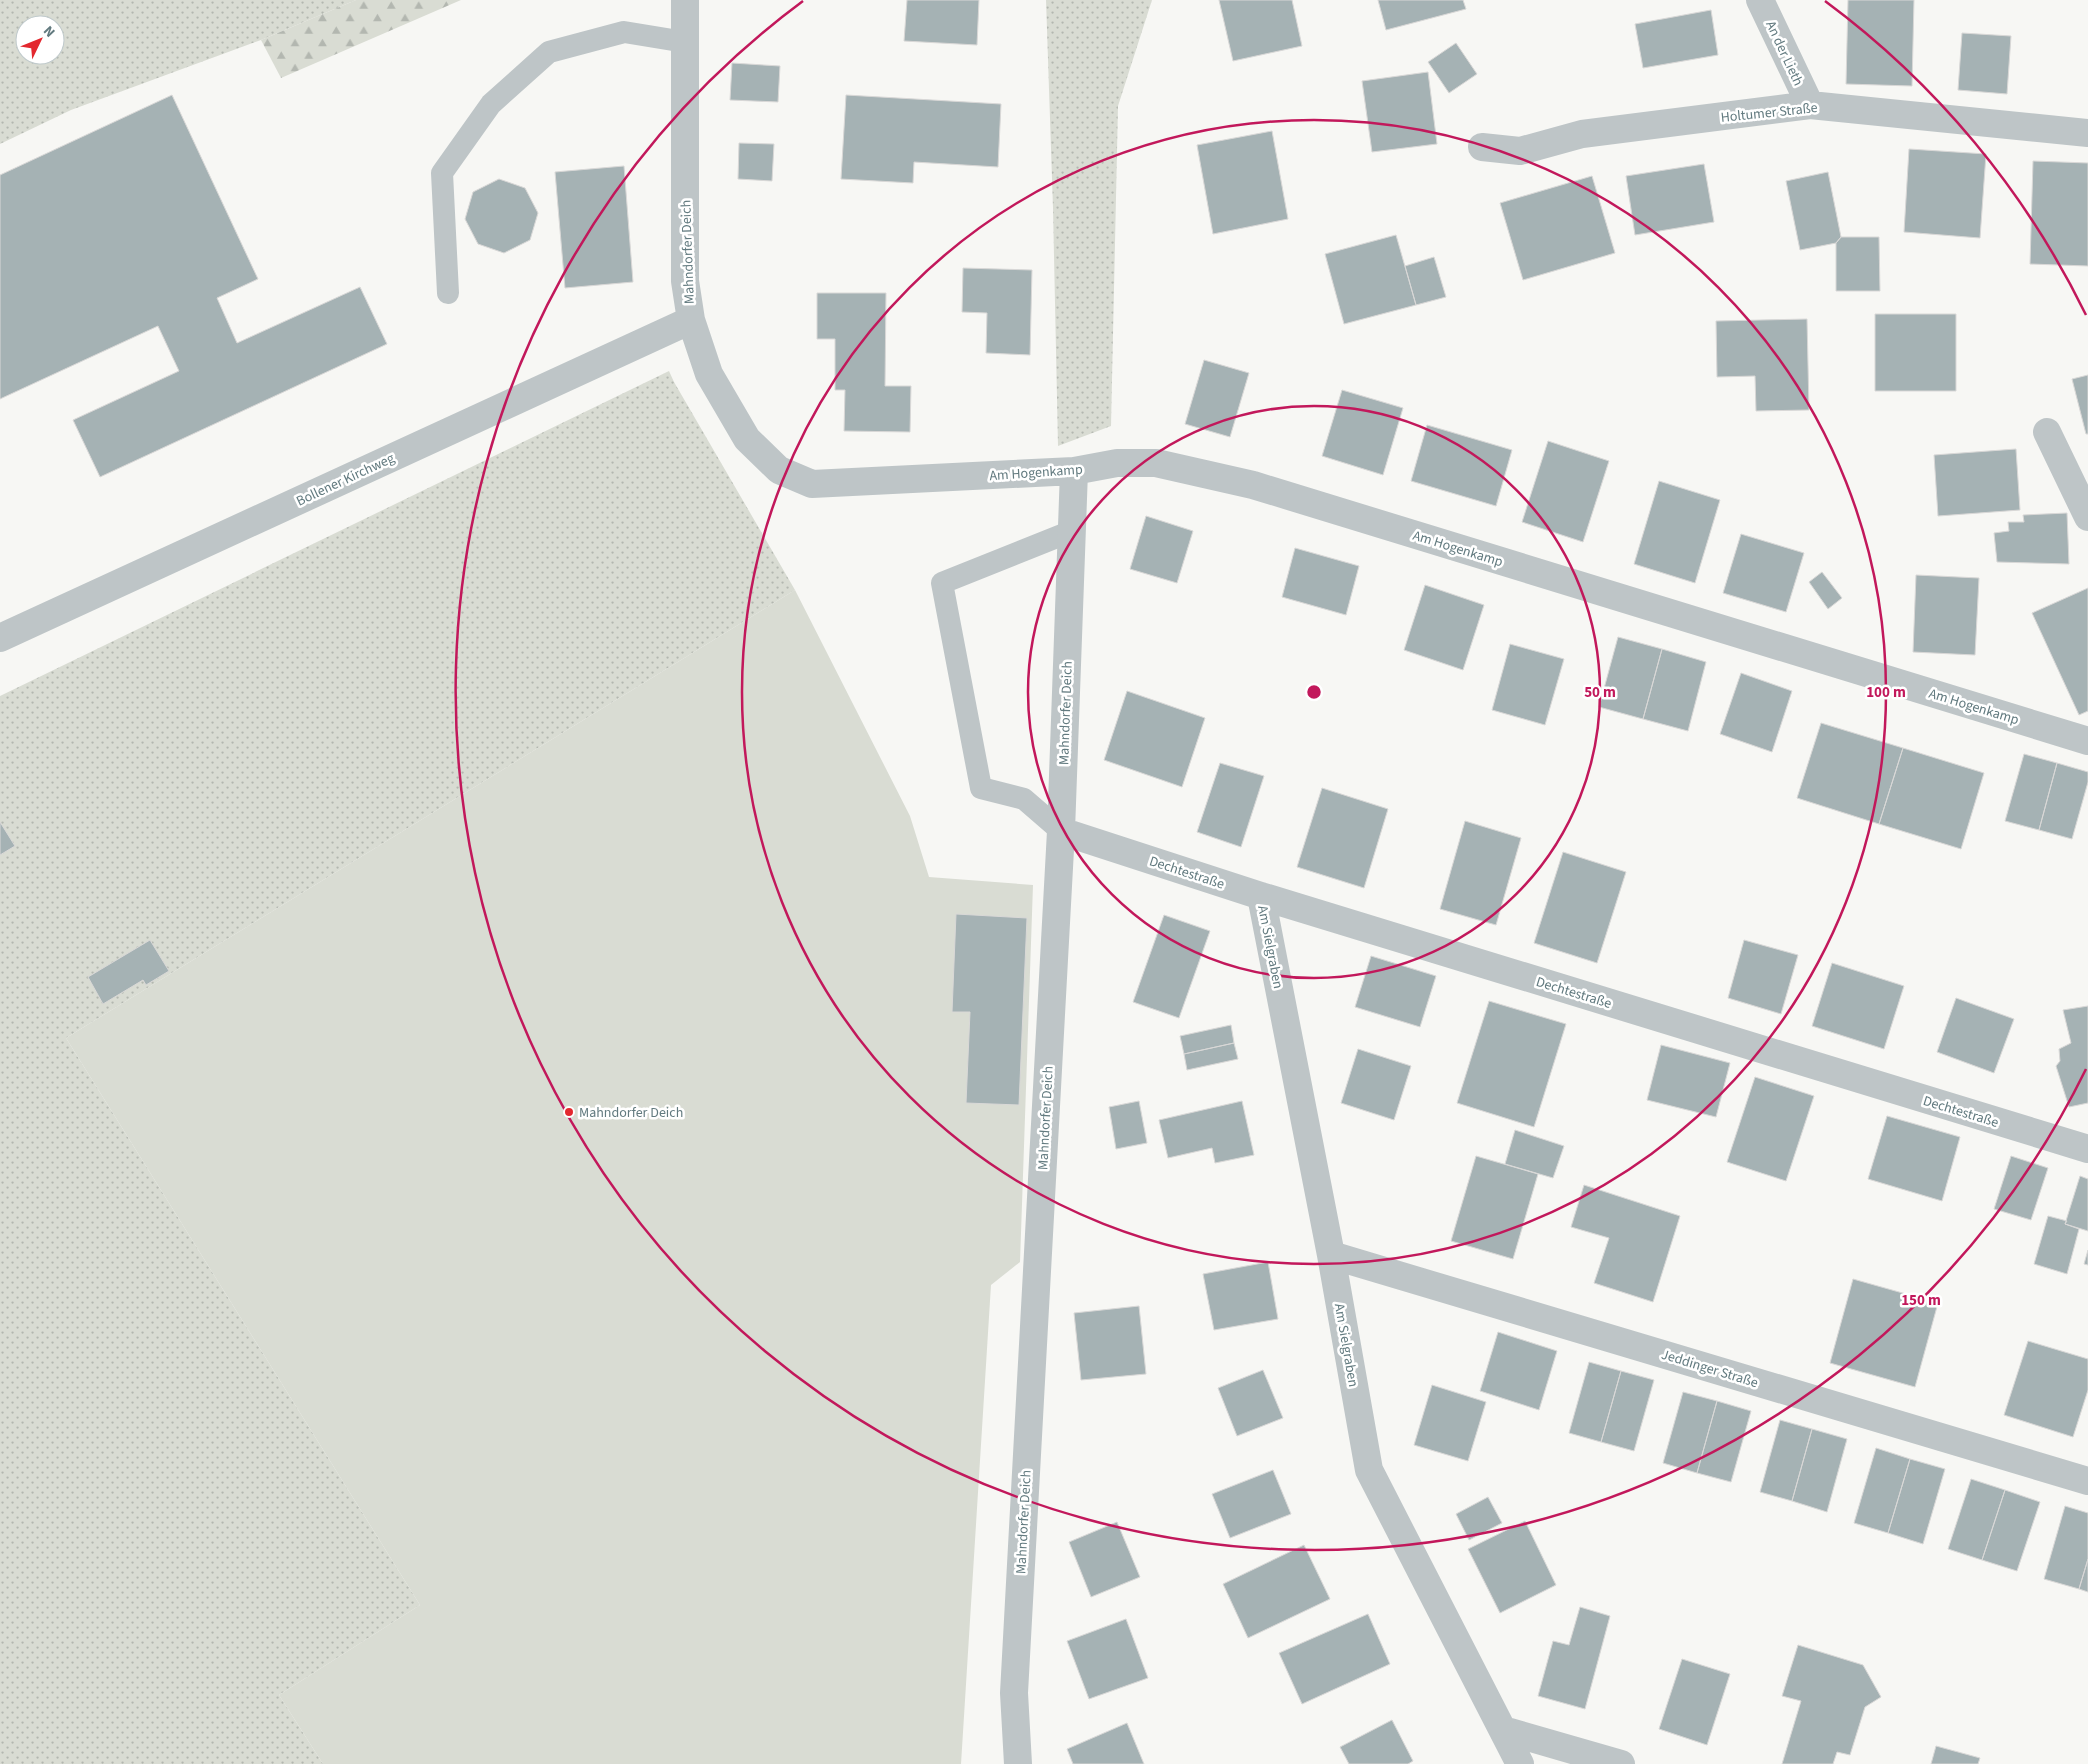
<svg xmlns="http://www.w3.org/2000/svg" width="2088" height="1764" viewBox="0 0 2088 1764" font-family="'Source Sans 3',sans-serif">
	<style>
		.grass { fill: url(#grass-dots); fill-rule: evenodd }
		.forest { fill: url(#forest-firs) }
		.garden { fill: #d9dcd3 }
		.building { fill: #a5b2b4; stroke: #d9d8d7 }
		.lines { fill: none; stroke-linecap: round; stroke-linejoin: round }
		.lane { stroke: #bec5c7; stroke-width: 22 }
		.street { stroke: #bec5c7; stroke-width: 28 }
		.ring { fill: none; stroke: #c2185b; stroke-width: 2.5 }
		.poi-dot { fill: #e3282f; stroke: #fff; stroke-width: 2 }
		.labels { text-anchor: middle; stroke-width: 5; stroke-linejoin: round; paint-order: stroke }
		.street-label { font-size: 14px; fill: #627a7f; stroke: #fff }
		.poi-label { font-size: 14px; fill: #627a7f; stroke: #fff; text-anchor: start }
		.centre { fill: #c2185b; stroke: #fff; stroke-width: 2.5 }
		.ring-label { font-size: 15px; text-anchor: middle; font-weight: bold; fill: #c2185b; stroke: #fff; stroke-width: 5; stroke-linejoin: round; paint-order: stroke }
	</style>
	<defs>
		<pattern id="grass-dots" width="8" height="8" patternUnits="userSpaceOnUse" patternTransform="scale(1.25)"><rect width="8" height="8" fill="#d9dcd3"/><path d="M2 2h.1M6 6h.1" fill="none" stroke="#b3b7b0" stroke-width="1.8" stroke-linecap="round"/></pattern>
		<pattern id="forest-firs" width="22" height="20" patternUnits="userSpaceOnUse" patternTransform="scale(1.25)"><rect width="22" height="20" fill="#d9dcd3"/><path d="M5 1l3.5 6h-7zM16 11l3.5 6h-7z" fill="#b3b7b0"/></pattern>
	</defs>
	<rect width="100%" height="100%" fill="#f7f7f4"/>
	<path class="grass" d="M 0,0 L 356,0 L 261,40 L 71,110 L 0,144 ZM 25,25 L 55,25 L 55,55 L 25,55 Z
		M 1046,0 L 1152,0 L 1118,106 L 1111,426 L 1058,446 L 1053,208 Z
		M 669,371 L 674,382 L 795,590 L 66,1038 L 420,1605 L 279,1695 L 323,1764 L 0,1764 L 0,696 Z"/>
	<path class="forest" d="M 356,0 L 461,0 L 281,78 L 261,40 Z"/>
	<path class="garden" d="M 795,590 L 910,816 L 929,877 L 1033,885 L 1020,1262 L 991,1285 L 961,1764 L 323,1764 L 279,1695 L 420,1605 L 66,1038 Z"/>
	<path class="building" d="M 907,0 L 979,0 L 977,45 L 904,41 Z
		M 1219,0 L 1292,0 L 1302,46 L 1233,61 Z
		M 1378,0 L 1463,0 L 1466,9 L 1386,30 Z
		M 1848,0 L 1914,0 L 1912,86 L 1846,84 Z
		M 1711,10 L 1718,55 L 1643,68 L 1635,24 Z
		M 1962,33 L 2011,36 L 2007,94 L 1958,90 Z
		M 1456,43 L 1477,74 L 1449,93 L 1428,62 Z
		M 732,63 L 780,66 L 778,102 L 730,100 Z
		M 1428,72 L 1437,144 L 1372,152 L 1362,81 Z
		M 172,95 L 258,279 L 217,298 L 237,343 L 360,287 L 387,344 L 100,477 L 73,420 L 179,371 L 158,326 L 0,399 L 0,175 Z
		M 846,95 L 1001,104 L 998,167 L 914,162 L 913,183 L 841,179 Z
		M 1272,131 L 1288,219 L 1213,234 L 1197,145 Z
		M 739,143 L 774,144 L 772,181 L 738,179 Z
		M 1909,149 L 1986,154 L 1980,238 L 1904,232 Z
		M 2033,161 L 2088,163 L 2088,266 L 2030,264 Z
		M 1704,164 L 1714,222 L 1635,235 L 1626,176 Z
		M 624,166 L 633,282 L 565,288 L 555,172 Z
		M 1828,172 L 1841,237 L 1836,243 L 1800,250 L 1786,181 Z
		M 1592,176 L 1615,253 L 1523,280 L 1500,203 Z
		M 499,179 L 525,188 L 538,213 L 530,240 L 504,253 L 478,244 L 465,219 L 473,192 Z
		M 1396,235 L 1416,305 L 1344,324 L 1325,254 Z
		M 1841,237 L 1879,237 L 1880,291 L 1836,291 L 1836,243 Z
		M 1434,257 L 1446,297 L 1416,305 L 1405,266 Z
		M 963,268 L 1032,270 L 1030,355 L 986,353 L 987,313 L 962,312 Z
		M 817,293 L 886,293 L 885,386 L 911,386 L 910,432 L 844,431 L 845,390 L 835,390 L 835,339 L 817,339 Z
		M 1875,314 L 1956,314 L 1956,391 L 1875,391 Z
		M 1807,319 L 1809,410 L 1756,411 L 1755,376 L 1717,377 L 1716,321 Z
		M 1204,360 L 1249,373 L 1230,437 L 1185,424 Z
		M 2088,375 L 2088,434 L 2086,434 L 2072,379 Z
		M 1342,390 L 1403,408 L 1383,475 L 1322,456 Z
		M 1427,425 L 1512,450 L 1496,506 L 1411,481 Z
		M 1548,441 L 1609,461 L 1583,542 L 1522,522 Z
		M 2016,449 L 2020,510 L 1938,516 L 1934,455 Z
		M 1659,481 L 1720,500 L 1695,583 L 1634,564 Z
		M 2067,513 L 2069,564 L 1997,562 L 1994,533 L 2009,531 L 2008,522 L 2024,522 L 2023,515 Z
		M 1146,516 L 1193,531 L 1177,583 L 1130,569 Z
		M 1741,534 L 1804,553 L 1786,612 L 1723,593 Z
		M 1295,548 L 1359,566 L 1346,615 L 1282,597 Z
		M 1822,572 L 1842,598 L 1828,609 L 1809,582 Z
		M 1916,575 L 1979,578 L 1975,655 L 1913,652 Z
		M 1425,585 L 1484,605 L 1463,670 L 1404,650 Z
		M 2088,588 L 2088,711 L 2079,715 L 2032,613 Z
		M 1618,637 L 1662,649 L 1643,719 L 1599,707 Z
		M 1510,644 L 1564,659 L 1545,725 L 1492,710 Z
		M 1662,649 L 1706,662 L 1688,731 L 1643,719 Z
		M 1741,673 L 1792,691 L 1772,752 L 1720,734 Z
		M 1127,691 L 1205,718 L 1182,787 L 1104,760 Z
		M 1821,723 L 1903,748 L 1879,824 L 1797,798 Z
		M 1903,748 L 1984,773 L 1961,849 L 1879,824 Z
		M 2024,754 L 2057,763 L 2039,830 L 2005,821 Z
		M 1220,763 L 1264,776 L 1241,847 L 1197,832 Z
		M 2057,763 L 2088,772 L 2088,782 L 2072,839 L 2039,830 Z
		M 1322,788 L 1388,809 L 1364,888 L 1297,867 Z
		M 1465,821 L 1521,838 L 1496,925 L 1440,909 Z
		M 0,822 L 15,846 L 0,855 Z
		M 1563,852 L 1626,872 L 1597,963 L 1534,943 Z
		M 956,914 L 1027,918 L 1019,1105 L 966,1103 L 970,1012 L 952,1012 Z
		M 1164,915 L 1210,931 L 1179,1018 L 1133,1002 Z
		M 150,940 L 169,971 L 146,985 L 143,980 L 103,1004 L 88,977 Z
		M 1744,940 L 1798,955 L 1781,1014 L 1728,998 Z
		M 1371,956 L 1436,976 L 1420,1027 L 1355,1007 Z
		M 1832,963 L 1904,986 L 1884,1049 L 1812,1026 Z
		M 1956,998 L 2014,1019 L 1994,1073 L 1937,1052 Z
		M 1489,1001 L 1566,1024 L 1534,1127 L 1457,1103 Z
		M 2088,1006 L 2088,1103 L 2069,1107 L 2056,1066 L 2060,1061 L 2059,1049 L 2071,1043 L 2063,1010 Z
		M 1231,1025 L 1234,1043 L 1184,1054 L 1180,1036 Z
		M 1234,1043 L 1238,1059 L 1187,1070 L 1184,1054 Z
		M 1661,1045 L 1730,1063 L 1716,1117 L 1647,1100 Z
		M 1358,1049 L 1411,1066 L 1394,1120 L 1341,1103 Z
		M 1755,1077 L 1814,1096 L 1786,1181 L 1727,1162 Z
		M 1139,1101 L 1147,1143 L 1116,1149 L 1109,1107 Z
		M 1242,1101 L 1254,1155 L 1215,1163 L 1212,1148 L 1168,1158 L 1159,1120 Z
		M 1887,1116 L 1960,1137 L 1942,1201 L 1868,1179 Z
		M 1515,1130 L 1564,1146 L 1553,1178 L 1505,1164 Z
		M 1476,1156 L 1538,1174 L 1513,1259 L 1451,1241 Z
		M 2011,1156 L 2048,1168 L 2031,1220 L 1994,1209 Z
		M 2080,1176 L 2088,1179 L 2088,1231 L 2065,1224 Z
		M 1584,1185 L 1680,1216 L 1653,1302 L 1594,1283 L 1609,1238 L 1571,1227 Z
		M 2048,1216 L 2067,1221 L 2065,1224 L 2079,1229 L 2067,1274 L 2034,1264 Z
		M 2088,1250 L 2088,1265 L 2084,1264 Z
		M 1268,1262 L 1278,1319 L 1214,1330 L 1203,1274 Z
		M 1853,1279 L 1938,1303 L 1915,1387 L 1830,1363 Z
		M 1139,1306 L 1146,1374 L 1081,1380 L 1074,1313 Z
		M 1498,1332 L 1557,1351 L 1539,1410 L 1480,1391 Z
		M 2028,1341 L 2088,1359 L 2088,1390 L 2073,1437 L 2004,1415 Z
		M 1589,1362 L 1621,1371 L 1601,1442 L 1569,1433 Z
		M 1263,1370 L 1283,1418 L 1237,1436 L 1218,1388 Z
		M 1621,1371 L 1654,1380 L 1634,1451 L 1601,1442 Z
		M 1432,1385 L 1486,1402 L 1468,1461 L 1414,1445 Z
		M 1683,1392 L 1717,1401 L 1697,1473 L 1663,1463 Z
		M 1717,1401 L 1751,1411 L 1731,1482 L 1697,1473 Z
		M 1780,1420 L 1812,1429 L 1792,1501 L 1760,1492 Z
		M 1812,1429 L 1847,1439 L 1827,1512 L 1792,1501 Z
		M 1876,1448 L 1910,1459 L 1888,1533 L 1854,1523 Z
		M 1910,1459 L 1945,1469 L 1923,1544 L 1888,1533 Z
		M 1273,1470 L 1291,1514 L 1230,1538 L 1212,1494 Z
		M 1971,1479 L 2005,1490 L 1982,1560 L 1948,1549 Z
		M 2005,1490 L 2040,1502 L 2017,1571 L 1982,1560 Z
		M 1488,1497 L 1502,1523 L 1469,1540 L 1456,1514 Z
		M 2065,1506 L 2088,1513 L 2088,1559 L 2079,1589 L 2044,1579 Z
		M 1525,1521 L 1556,1585 L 1500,1613 L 1468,1549 Z
		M 1117,1522 L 1140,1577 L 1091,1597 L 1069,1542 Z
		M 1304,1545 L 1330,1599 L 1248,1638 L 1223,1584 Z
		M 2088,1559 L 2088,1592 L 2079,1589 Z
		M 1580,1607 L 1610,1616 L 1585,1709 L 1538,1696 L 1553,1641 L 1569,1645 Z
		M 1368,1614 L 1390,1664 L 1302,1704 L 1279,1653 Z
		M 1126,1619 L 1148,1678 L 1089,1699 L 1067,1641 Z
		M 1798,1645 L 1863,1665 L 1881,1697 L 1865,1707 L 1850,1755 L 1837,1752 L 1833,1764 L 1782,1764 L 1801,1701 L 1782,1696 Z
		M 1682,1659 L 1730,1674 L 1707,1745 L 1659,1729 Z
		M 1392,1720 L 1413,1761 L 1408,1764 L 1349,1764 L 1340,1747 Z
		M 1127,1723 L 1144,1764 L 1073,1764 L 1067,1749 Z
		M 1936,1746 L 1980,1758 L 1978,1764 L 1931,1764 Z"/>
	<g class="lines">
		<path class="lane" d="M 448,293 L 442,173 L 491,104 L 549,52 L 624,32 L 685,42
			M 1061,831 L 1024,799 L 981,788 L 942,583 L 1072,531"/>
		<path class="street" d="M 685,0 L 685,281 L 691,320 L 709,374 L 747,439 L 779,470 L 812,484 L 1074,471 L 1117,463 L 1156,463 L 1253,485 L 2088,741
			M 1760,0 L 1810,105
			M 1482,147 L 1520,151 L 1582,134 L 1810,105 L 2088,133
			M 2047,432 L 2088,517
			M 0,638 L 691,320
			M 1061,831 L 1261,896 L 2088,1149
			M 1261,896 L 1331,1255 L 1369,1470 L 1520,1764
			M 1331,1255 L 2088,1481
			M 1503,1730 L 1621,1764
			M 1018,1764 L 1014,1693 L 1061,831 L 1074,471"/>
	</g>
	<g class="ring">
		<circle cx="1314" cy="692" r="286"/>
		<circle cx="1314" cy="692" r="572"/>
		<path d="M2086 1069A859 859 0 1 1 803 1M1825 1A859 859 0 0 1 2086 315"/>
	</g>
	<circle class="poi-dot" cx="569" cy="1112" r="5"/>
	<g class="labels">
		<g class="street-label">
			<text transform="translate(1785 53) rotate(65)" y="5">An der Lieth</text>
			<text transform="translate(1769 112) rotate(-6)" y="5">Holtumer Straße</text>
			<text transform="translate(687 252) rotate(-92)" y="5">Mahndorfer Deich</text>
			<text transform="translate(1036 472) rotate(-4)" y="5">Am Hogenkamp</text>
			<text transform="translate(345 479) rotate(-25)" y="5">Bollener Kirchweg</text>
			<text transform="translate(1458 548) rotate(17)" y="5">Am Hogenkamp</text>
			<text transform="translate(1974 706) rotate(17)" y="5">Am Hogenkamp</text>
			<text transform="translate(1065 713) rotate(-88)" y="5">Mahndorfer Deich</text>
			<text transform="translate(1187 872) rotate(18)" y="5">Dechtestraße</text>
			<text transform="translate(1271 947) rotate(79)" y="5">Am Sielgraben</text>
			<text transform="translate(1574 992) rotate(17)" y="5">Dechtestraße</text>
			<text transform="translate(1961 1111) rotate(17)" y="5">Dechtestraße</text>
			<text transform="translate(1045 1118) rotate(-87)" y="5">Mahndorfer Deich</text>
			<text transform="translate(1347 1345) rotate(80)" y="5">Am Sielgraben</text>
			<text transform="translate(1710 1368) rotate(17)" y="5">Jeddinger Straße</text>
			<text transform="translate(1023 1522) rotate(-87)" y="5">Mahndorfer Deich</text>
		</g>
		<g class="poi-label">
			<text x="579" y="1117">Mahndorfer Deich</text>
		</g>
	</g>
	<circle cx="1314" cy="692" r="8" class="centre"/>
	<g class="ring-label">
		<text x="1600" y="697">50 m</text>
		<text x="1886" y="697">100 m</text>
		<text x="1921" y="1305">150 m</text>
	</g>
	<g transform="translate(40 40) rotate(47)"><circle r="24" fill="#ffffff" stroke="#c0cacc"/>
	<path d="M0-4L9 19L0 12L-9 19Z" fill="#e3282f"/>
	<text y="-8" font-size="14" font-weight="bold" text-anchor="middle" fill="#627a7f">N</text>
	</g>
</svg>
